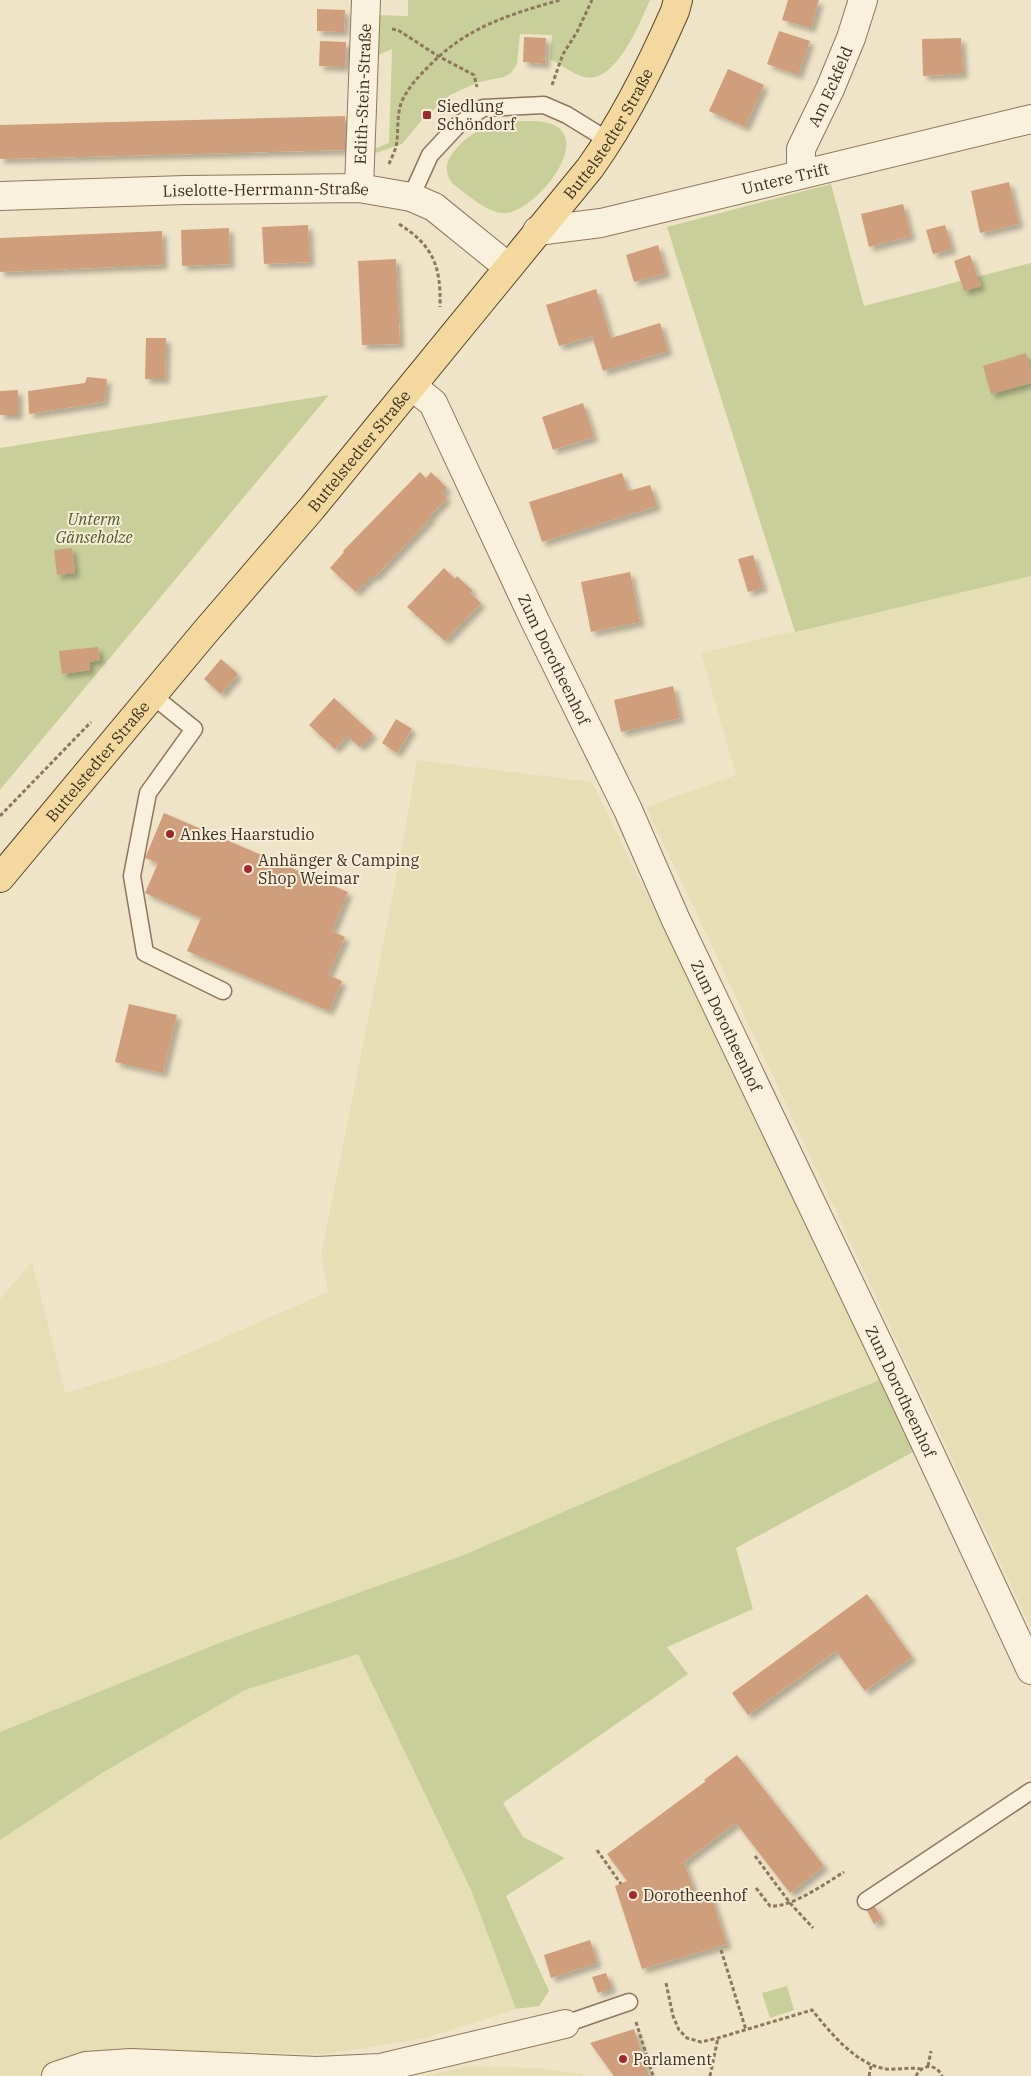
<svg xmlns="http://www.w3.org/2000/svg" width="1031" height="2076" viewBox="0 0 1031 2076" font-family="'IBM Plex Serif',serif">
	<style>
		.farmland { fill: #e6deb5 }
		.green { fill: #c9cf9b }
		.building { fill: #cf9f7d; filter: url(#shadow) }
		.lines { fill: none; stroke-linecap: round; stroke-linejoin: round }
		.lane-casing { stroke: #8d765c; stroke-width: 19 }
		.street-casing { stroke: #8d765c; stroke-width: 30 }
		.primary-casing { stroke: #5b4430; stroke-width: 30 }
		.path { stroke: #8d765c; stroke-width: 3; stroke-dasharray: 4 2.5; stroke-linecap: butt }
		.lane { stroke: #faf1dc; stroke-width: 16 }
		.street { stroke: #faf1dc; stroke-width: 28 }
		.primary { stroke: #f3d9a0; stroke-width: 28 }
		.poi-dot { fill: #9e2a2b; stroke: #f7eed8; stroke-width: 2 }
		.labels { text-anchor: middle; stroke-width: 4; stroke-linejoin: round; paint-order: stroke }
		.street-label { font-size: 16px; fill: #3d2e20; stroke: #f7eed8 }
		.poi-label { font-size: 16px; fill: #3d2e20; stroke: #f7eed8; text-anchor: start }
		.park-label { font-size: 16px; font-style: italic; fill: #4d5a26; stroke: #f7eed8 }
	</style>
	<defs>
		<filter id="shadow"><feDropShadow dx="4.5" dy="4.5" stdDeviation="2.5" flood-color="#0004"/></filter>
	</defs>
	<rect width="100%" height="100%" fill="#f0e4c8"/>
	<path class="farmland" d="M 1031,576 L 1031,1628 L 697,914 L 646,807 L 736,775 L 701,653 Z
		M 417,760 L 592,782 L 883,1379 L 759,1427 L 464,1555 L 224,1641 L 0,1732 L 0,1299 L 32,1262 L 65,1393 L 170,1361 L 328,1292 L 321,1255 L 400,858 Z
		M 358,1653 L 471,1890 L 516,2009 L 426,2038 L 324,2054 L 218,2051 L 132,2052 L 43,2076 L 0,2076 L 0,1840 L 102,1773 L 245,1690 Z
		M 471,2066 L 538,2068 L 582,2074 L 584,2076 L 423,2076 Z"/>
	<path class="green" d="M 408,0 L 650,0 C 640,22 616,85 584,77 C 573,74 560,64 550,59 L 552,35 L 520,34 L 517,64 L 511,73 L 504,77 L 479,82 L 450,95 L 421,121 L 402,144 L 370,155 L 371,150 L 389,143 L 392,49 L 374,57 L 377,15 L 408,16 Z
		M 520,121 C 531,121 544,120 554,125 C 593,143 530,217 502,213 C 484,211 467,194 453,184 C 449,179 446,173 447,166 C 448,154 467,136 478,131 C 491,124 506,122 520,121 Z
		M 831,184 L 864,306 L 1031,263 L 1031,576 L 795,632 L 667,227 Z
		M 329,395 L 0,790 L 0,448 Z
		M 883,1379 L 915,1451 L 736,1548 L 753,1609 L 667,1647 L 688,1674 L 503,1803 L 523,1837 L 565,1858 L 506,1896 L 549,1991 L 539,2006 L 516,2009 L 471,1890 L 358,1654 L 245,1690 L 102,1773 L 0,1840 L 0,1732 L 224,1641 L 464,1555 L 759,1427 Z
		M 787,1986 L 794,2010 L 770,2018 L 762,1993 Z"/>
	<path class="building" d="M 788,0 L 819,0 L 811,28 L 782,20 Z
		M 317,9 L 345,10 L 344,32 L 317,31 Z
		M 779,31 L 810,41 L 798,75 L 767,64 Z
		M 524,37 L 546,38 L 545,64 L 523,62 Z
		M 961,38 L 963,74 L 923,76 L 922,39 Z
		M 320,41 L 346,42 L 345,67 L 319,66 Z
		M 728,69 L 764,85 L 745,127 L 709,111 Z
		M 345,116 L 345,150 L 0,159 L 0,125 Z
		M 1009,182 L 1019,224 L 980,233 L 971,191 Z
		M 903,204 L 911,236 L 869,247 L 861,214 Z
		M 308,225 L 310,262 L 264,264 L 262,227 Z
		M 945,225 L 952,249 L 933,254 L 926,230 Z
		M 229,228 L 230,264 L 182,266 L 181,230 Z
		M 162,231 L 163,265 L 0,272 L 0,238 Z
		M 658,245 L 666,273 L 634,282 L 626,255 Z
		M 970,255 L 981,286 L 964,291 L 954,261 Z
		M 396,259 L 400,344 L 362,345 L 358,261 Z
		M 596,289 L 611,338 L 660,323 L 668,351 L 603,371 L 592,336 L 559,346 L 546,305 Z
		M 146,338 L 166,338 L 165,379 L 145,379 Z
		M 1026,353 L 1031,372 L 1031,383 L 991,394 L 983,366 Z
		M 87,377 L 107,379 L 104,402 L 29,414 L 28,391 L 85,383 Z
		M 18,390 L 18,415 L 0,415 L 0,391 Z
		M 583,403 L 594,437 L 553,450 L 542,417 Z
		M 420,472 L 426,478 L 431,472 L 447,488 L 442,493 L 447,498 L 429,517 L 431,518 L 375,577 L 373,575 L 356,592 L 330,568 L 344,552 L 343,551 Z
		M 622,473 L 628,491 L 650,485 L 657,506 L 542,542 L 529,502 Z
		M 72,548 L 75,573 L 57,575 L 54,550 Z
		M 753,555 L 763,587 L 748,592 L 738,559 Z
		M 444,568 L 455,579 L 457,576 L 473,591 L 470,593 L 481,603 L 445,641 L 407,607 Z
		M 630,572 L 640,622 L 591,632 L 581,582 Z
		M 98,647 L 100,660 L 89,662 L 90,670 L 62,674 L 59,651 Z
		M 221,659 L 238,674 L 221,694 L 204,679 Z
		M 673,686 L 680,718 L 621,732 L 614,700 Z
		M 334,698 L 373,734 L 360,747 L 347,736 L 335,749 L 309,725 Z
		M 396,719 L 412,729 L 397,753 L 382,743 Z
		M 164,813 L 348,892 L 332,931 L 345,937 L 328,975 L 342,981 L 329,1011 L 187,951 L 201,918 L 145,893 L 158,863 L 145,858 Z
		M 129,1004 L 177,1015 L 163,1073 L 115,1062 Z
		M 867,1594 L 912,1657 L 865,1691 L 836,1651 L 748,1715 L 732,1693 Z
		M 737,1755 L 824,1866 L 790,1893 L 736,1823 L 684,1862 L 696,1896 L 710,1892 L 727,1944 L 642,1969 L 615,1886 L 627,1881 L 607,1854 L 706,1781 L 704,1780 Z
		M 874,1905 L 882,1919 L 874,1924 L 866,1909 Z
		M 590,1940 L 597,1963 L 551,1978 L 544,1955 Z
		M 606,1973 L 612,1988 L 598,1993 L 592,1977 Z
		M 634,2029 L 649,2076 L 614,2076 L 590,2043 Z"/>
	<g class="lines">
		<g class="lane-casing">
			<path id="lane" d="M 411,197 L 430,155 L 458,125 L 483,108 L 544,105 L 567,115 L 609,141
				M 153,696 L 194,729 L 148,793 L 132,876 L 145,953 L 223,991
				M 866,1901 L 1031,1791
				M 565,2024 L 629,2002"/>
		</g>
		<g class="street-casing">
			<g id="street">
				<path id="s1" d="M 801,174 L 801,149 L 830,89 L 851,38 L 863,0"/>
				<path id="s2" d="M 359,188 L 366,0"/>
				<path id="s3" d="M 0,196 L 185,190 L 359,188 L 411,197 L 434,207 L 508,267"/>
				<path id="s4" d="M 537,231 L 601,223 L 1031,119"/>
				<path id="s5" d="M 413,387 L 433,403 L 535,621 L 628,810 L 675,918 L 900,1389 L 1031,1670"/>
				<path d="M 56,2076 L 86,2066 L 131,2063 L 317,2071 L 380,2068 L 565,2024"/>
			</g>
		</g>
		<g class="primary-casing">
			<g id="primary">
				<path id="s6" d="M 0,878 L 206,631 L 312,508 L 590,168 C 625,119 651,66 675,11 L 678,0"/>
			</g>
		</g>
		<path class="path" d="M 392,29 L 398,30 L 438,56 L 474,75 L 477,87
			M 552,85 L 563,54 L 577,32 L 592,0
			M 389,164 C 391,159 394,153 396,147 C 399,132 396,115 402,101 C 408,88 417,78 427,68 C 466,27 508,15 560,0
			M 399,224 C 434,246 441,267 440,307
			M 0,816 L 91,722
			M 597,1850 L 621,1884
			M 755,1856 L 790,1903 L 813,1928
			M 756,1888 L 770,1906 C 791,1908 826,1883 844,1872
			M 721,1950 L 746,2030
			M 666,1983 L 673,2016 L 679,2030 L 687,2038 L 701,2042 L 718,2038 L 812,2010 C 831,2033 855,2064 886,2069 C 897,2070 909,2067 921,2069
			M 636,2022 L 653,2076
			M 928,2066 L 931,2051
			M 710,2076 L 718,2038
			M 869,2076 L 871,2066
			M 916,2076 C 922,2064 936,2063 942,2076"/>
		<use href="#lane" class="lane"/>
		<use href="#street" class="street"/>
		<use href="#primary" class="primary"/>
	</g>
	<g class="poi-dot">
		<rect x="422" y="110" width="10" height="10" rx="2.5"/>
		<circle cx="170" cy="834" r="5"/>
		<circle cx="248" cy="869" r="5"/>
		<circle cx="633" cy="1895" r="5"/>
		<circle cx="623" cy="2059" r="5"/>
	</g>
	<g class="labels">
		<g class="street-label">
			<text dy="6" stroke="none"><textPath href="#s1" startOffset="94">Am Eckfeld</textPath></text>
			<text dy="6" stroke="none"><textPath href="#s2" startOffset="94">Edith-Stein-Straße</textPath></text>
			<text dy="6" stroke="none"><textPath href="#s6" startOffset="962">Buttelstedter Straße</textPath></text>
			<text dy="6" stroke="none"><textPath href="#s4" startOffset="254">Untere Trift</textPath></text>
			<text dy="6" stroke="none"><textPath href="#s3" startOffset="266">Liselotte-Herrmann-Straße</textPath></text>
			<text dy="6" stroke="none"><textPath href="#s6" startOffset="558">Buttelstedter Straße</textPath></text>
			<text dy="6" stroke="none"><textPath href="#s5" startOffset="309">Zum Dorotheenhof</textPath></text>
			<text dy="6" stroke="none"><textPath href="#s6" startOffset="152">Buttelstedter Straße</textPath></text>
			<text dy="6" stroke="none"><textPath href="#s5" startOffset="714">Zum Dorotheenhof</textPath></text>
			<text dy="6" stroke="none"><textPath href="#s5" startOffset="1119">Zum Dorotheenhof</textPath></text>
		</g>
		<g class="poi-label">
			<text x="437" y="112">Siedlung<tspan x="437" dy="18">Schöndorf</tspan></text>
			<text x="180" y="840">Ankes Haarstudio</text>
			<text x="258" y="866">Anhänger &amp; Camping<tspan x="258" dy="18">Shop Weimar</tspan></text>
			<text x="643" y="1901">Dorotheenhof</text>
			<text x="633" y="2065">Parlament</text>
		</g>
		<g class="park-label">
			<text x="94" y="525">Unterm<tspan x="94" dy="18">Gänseholze</tspan></text>
		</g>
	</g>
</svg>
